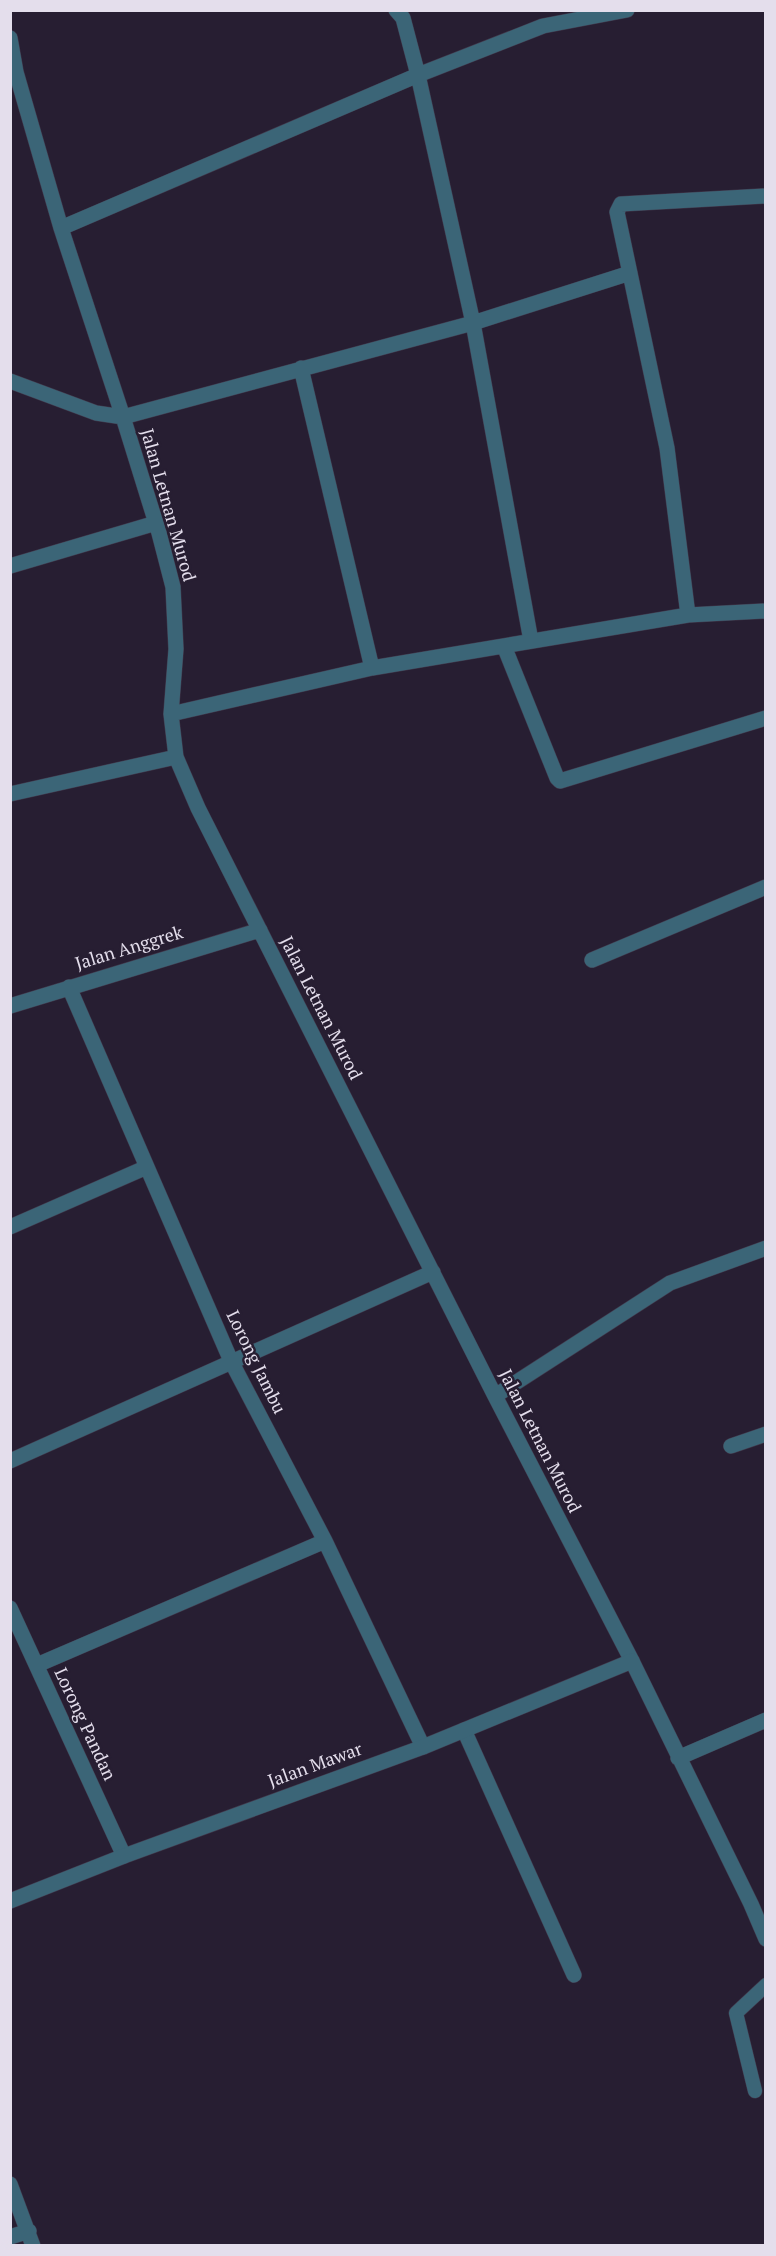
<svg xmlns="http://www.w3.org/2000/svg" width="776" height="2256" viewBox="0 0 776 2256" font-family="'PT Serif',serif">
	<style>
		.lines { fill: none; stroke-linecap: round; stroke-linejoin: round }
		.service-casing { stroke: #41394c; stroke-width: 15 }
		.minor-casing { stroke: #41394c; stroke-width: 16 }
		.tertiary-casing { stroke: #41394c; stroke-width: 16 }
		.service { stroke: #3b6577; stroke-width: 14 }
		.minor { stroke: #3b6577; stroke-width: 15 }
		.tertiary { stroke: #3b6577; stroke-width: 15 }
		.labels { text-anchor: middle; stroke-width: 5; stroke-linejoin: round; paint-order: stroke }
		.street-label { font-size: 18px; fill: #e4deec; stroke: #271e32 }
	</style>
	<rect width="100%" height="100%" fill="#271e32"/>
	<g class="lines">
		<g class="service-casing">
			<path id="service" d="M 755,2091 L 736,2013 L 766,1985"/>
		</g>
		<g class="minor-casing">
			<path id="minor" d="M 396,10 L 403,18 L 418,75 L 473,323 L 531,641
				M 10,38 L 16,72 L 61,228 L 123,417 L 159,533 L 173,587 L 176,649 L 171,714 L 176,757 L 198,808 L 495,1396 L 632,1661
				M 61,228 L 418,75 L 543,26 L 627,10
				M 301,368 L 372,668
				M 10,381 L 96,413 L 123,417 L 473,323 L 630,273
				M 10,566 L 156,523
				M 688,615 L 667,448 L 617,212 L 621,204 L 766,196
				M 504,646 L 557,778 L 560,781 L 766,718
				M 171,714 L 372,668 L 688,615 L 766,611
				M 10,794 L 176,757
				M 592,960 L 766,887
				M 69,987 L 231,1361 L 325,1541 L 423,1747
				M 10,1006 L 260,930
				M 10,1227 L 147,1167
				M 495,1396 L 670,1283 L 766,1248
				M 731,1446 L 766,1434
				M 10,1461 L 433,1272
				M 10,1608 L 124,1856
				M 37,1665 L 325,1541
				M 464,1730 L 574,1975
				M 10,2184 L 33,2246
				M 10,2237 L 29,2231"/>
		</g>
		<g class="tertiary-casing">
			<path id="tertiary" d="M 678,1758 L 766,1720
				M 10,1901 L 124,1856 L 423,1747 L 632,1661 L 751,1904 L 766,1939"/>
		</g>
		<use href="#service" class="service"/>
		<use href="#minor" class="minor"/>
		<use href="#tertiary" class="tertiary"/>
	</g>
	<g class="labels">
		<g class="street-label">
			<text transform="translate(168 505) rotate(74)" y="6">Jalan Letnan Murod</text>
			<text transform="translate(129 948) rotate(-17)" y="6">Jalan Anggrek</text>
			<text transform="translate(321 1008) rotate(63)" y="6">Jalan Letnan Murod</text>
			<text transform="translate(256 1362) rotate(64)" y="6">Lorong Jambu</text>
			<text transform="translate(540 1441) rotate(63)" y="6">Jalan Letnan Murod</text>
			<text transform="translate(85 1724) rotate(65)" y="6">Lorong Pandan</text>
			<text transform="translate(315 1765) rotate(-20)" y="6">Jalan Mawar</text>
		</g>
	</g>
	<rect width="776" height="2256" fill="none" stroke="#e4deec" stroke-width="24"/>
</svg>
